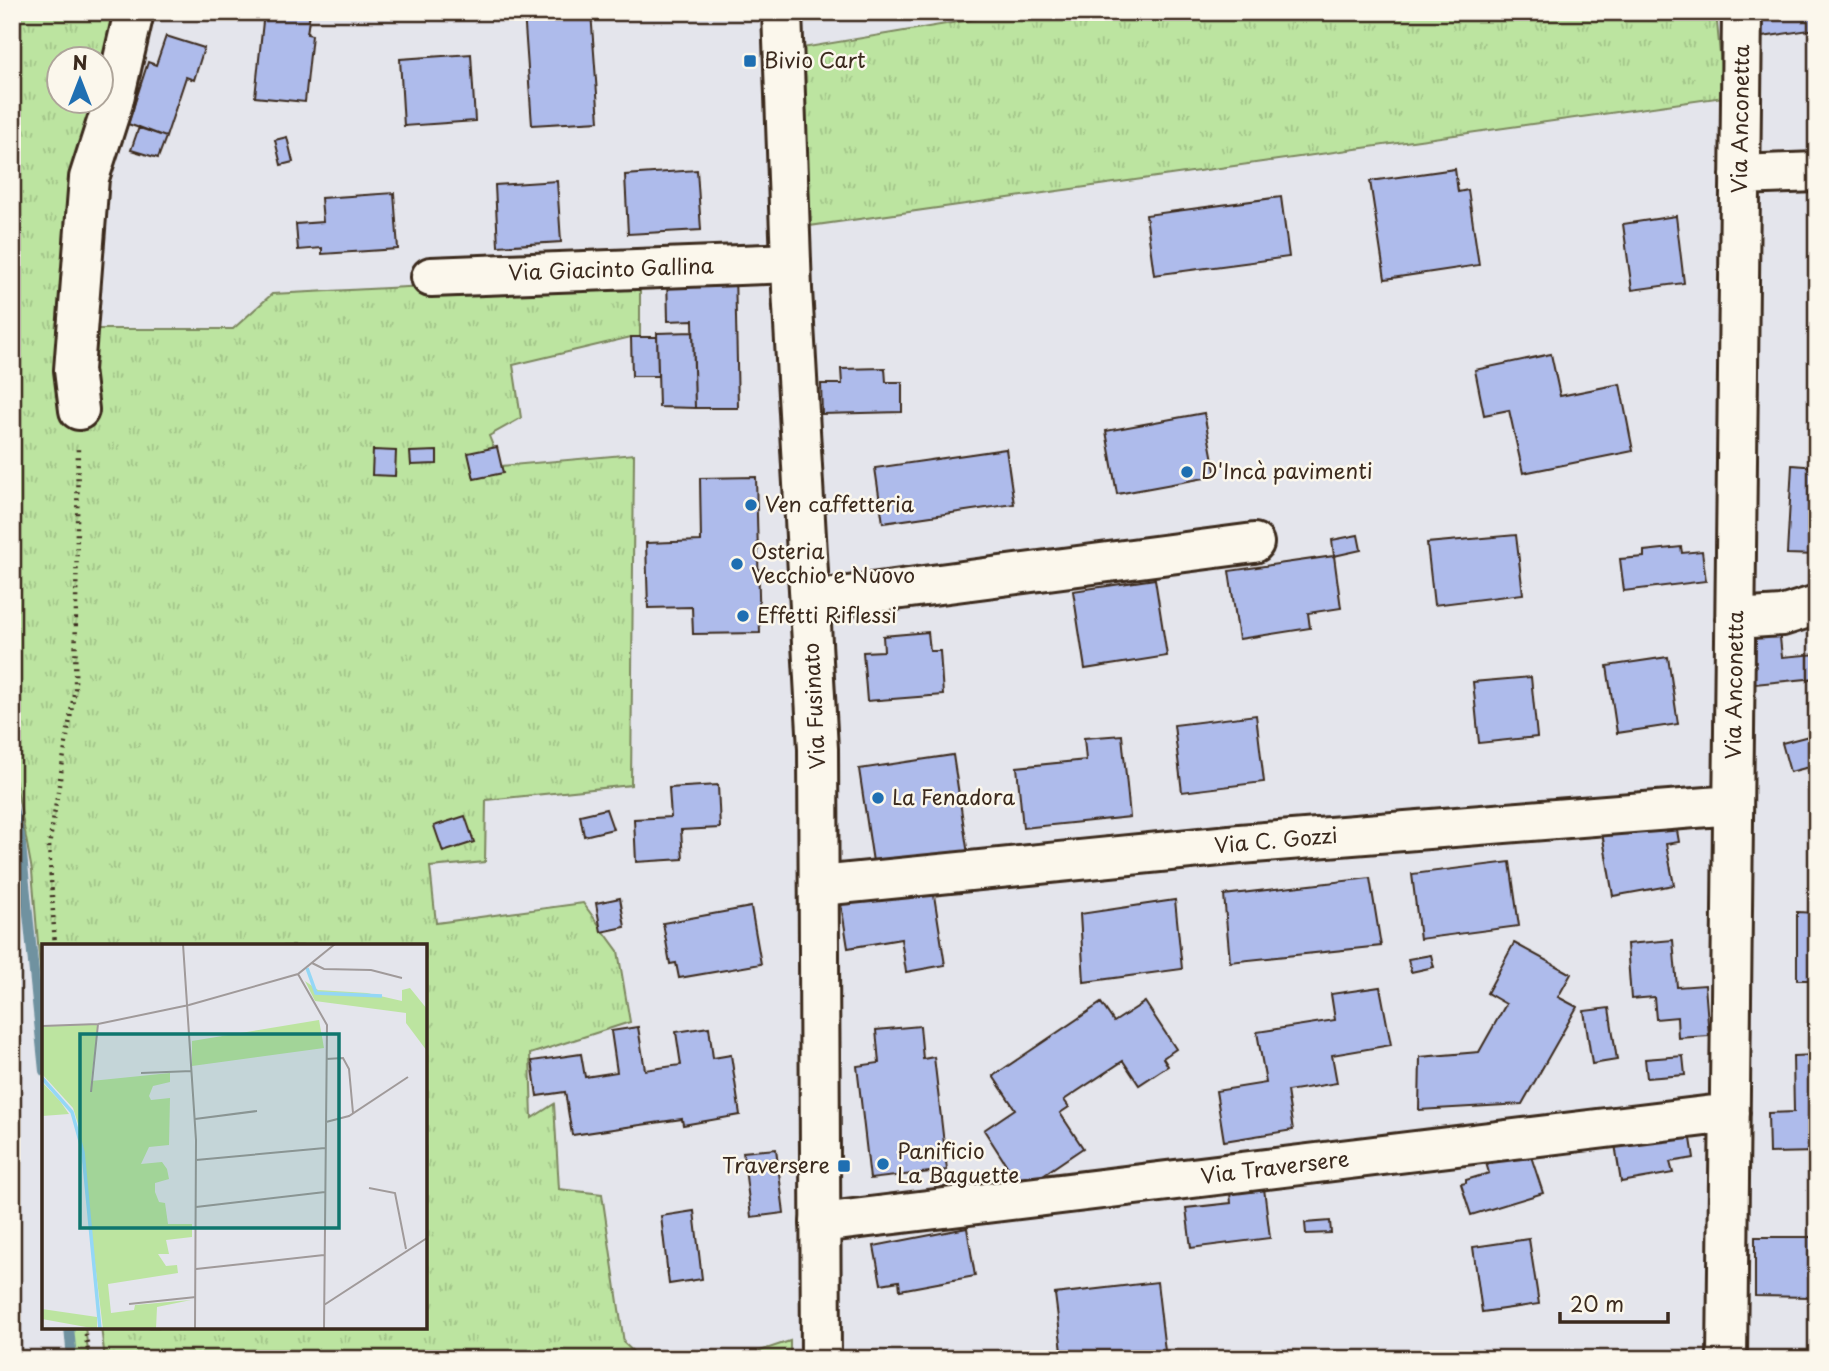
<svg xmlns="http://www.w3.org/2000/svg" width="1829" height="1371" viewBox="0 0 1829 1371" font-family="'Playpen Sans',sans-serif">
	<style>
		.grass { fill: url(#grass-tufts); stroke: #7c875f; stroke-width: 2; fill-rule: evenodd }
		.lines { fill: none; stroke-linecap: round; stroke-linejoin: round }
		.stream { stroke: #7092a0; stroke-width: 10 }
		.building { fill: #aebbeb; stroke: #3b2a1e; stroke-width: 2 }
		.minor-casing { stroke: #3b2a1e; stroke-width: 44 }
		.major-casing { stroke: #3b2a1e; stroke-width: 44 }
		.path { stroke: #3b2a1e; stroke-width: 4.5; stroke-dasharray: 2 5; stroke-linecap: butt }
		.minor { stroke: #fbf7ec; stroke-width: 38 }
		.major { stroke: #fbf7ec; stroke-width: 38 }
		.poi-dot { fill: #1f6fb2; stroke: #fbf7ec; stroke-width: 2.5 }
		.labels { text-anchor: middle; stroke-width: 5; stroke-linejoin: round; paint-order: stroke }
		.poi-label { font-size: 21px; fill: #3b2a1e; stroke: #fbf7ec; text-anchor: start }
		.street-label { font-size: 21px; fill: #3b2a1e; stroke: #fbf7ec }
		.inset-river { fill: none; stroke: #94d7f6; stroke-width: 3.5 }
		.inset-road { fill: none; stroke: #a09a9a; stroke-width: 2 }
		.view { fill: #0f766e; fill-opacity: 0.15; stroke: #0f766e; stroke-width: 3.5 }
		.inset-edge { fill: none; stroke: #3b2a1e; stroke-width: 3.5 }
	</style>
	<defs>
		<pattern id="grass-tufts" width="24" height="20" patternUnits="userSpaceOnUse" patternTransform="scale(1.75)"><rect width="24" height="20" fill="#bce4a0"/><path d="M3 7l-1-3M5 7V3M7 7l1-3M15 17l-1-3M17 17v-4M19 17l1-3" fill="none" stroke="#a2c489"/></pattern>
	</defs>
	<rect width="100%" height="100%" fill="#e4e5ec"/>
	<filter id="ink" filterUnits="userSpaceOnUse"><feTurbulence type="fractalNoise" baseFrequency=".0143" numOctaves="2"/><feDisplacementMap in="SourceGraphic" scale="14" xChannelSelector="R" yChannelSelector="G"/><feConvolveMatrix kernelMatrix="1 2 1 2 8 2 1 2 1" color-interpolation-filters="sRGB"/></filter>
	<g filter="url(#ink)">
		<path class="grass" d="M 12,12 L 134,12 L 78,329 L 233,329 L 272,294 L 640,275 L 640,337 L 631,337 L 513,365 L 521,418 L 489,436 L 501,466 L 634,454 L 631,785 L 486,800 L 485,862 L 430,867 L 436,923 L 583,903 L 618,951 L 630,1022 L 530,1054 L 532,1118 L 554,1104 L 559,1189 L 602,1194 L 624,1343 L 641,1359 L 105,1359 L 101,1327 L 425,1327 L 425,946 L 44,946 L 44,1016 L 32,871 L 12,762 ZM 60,60 L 102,60 L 102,102 L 60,102 Z
			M 1018,12 L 1716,12 L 1724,97 L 795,228 L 790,50 Z
			M 70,1327 L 85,1327 L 89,1359 L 73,1359 Z
			M 790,1341 L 790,1359 L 736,1359 Z"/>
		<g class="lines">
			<path class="stream" d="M 12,805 L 20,835 L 44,1071
				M 69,1327 L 72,1359"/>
		</g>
		<path class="building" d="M 264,12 L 310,12 L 307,34 L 312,35 L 305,102 L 255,97 Z
			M 524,12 L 591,12 L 599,121 L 532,125 Z
			M 1760,12 L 1817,12 L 1817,29 L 1762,37 Z
			M 166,36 L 204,48 L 194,80 L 186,77 L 166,137 L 128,124 L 148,62 L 156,65 Z
			M 471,54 L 475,121 L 404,126 L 400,59 Z
			M 139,127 L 166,137 L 158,158 L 131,150 Z
			M 287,137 L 293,162 L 281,165 L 275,140 Z
			M 1455,169 L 1458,192 L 1468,190 L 1479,265 L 1385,279 L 1370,181 Z
			M 697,170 L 701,230 L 628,234 L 625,175 Z
			M 557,181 L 561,242 L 498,246 L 495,185 Z
			M 394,193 L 398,249 L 322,254 L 322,248 L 298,250 L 296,224 L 323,222 L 321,198 Z
			M 1281,197 L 1289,257 L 1154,275 L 1146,215 Z
			M 1676,216 L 1684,283 L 1632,290 L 1623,224 Z
			M 735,272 L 738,408 L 695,408 L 693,320 L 668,321 L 667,274 Z
			M 693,332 L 695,408 L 659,407 L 657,333 Z
			M 631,337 L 657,337 L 658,376 L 632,376 Z
			M 1551,354 L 1560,396 L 1620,384 L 1633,451 L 1523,473 L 1509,410 L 1484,415 L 1475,370 Z
			M 885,368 L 886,382 L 902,382 L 902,412 L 822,414 L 821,384 L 842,384 L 841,369 Z
			M 1204,413 L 1216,476 L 1117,494 L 1106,431 Z
			M 497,447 L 503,473 L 474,479 L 468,453 Z
			M 1006,449 L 1014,504 L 883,523 L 875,468 Z
			M 373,450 L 396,451 L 395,476 L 372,475 Z
			M 437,451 L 437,464 L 411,465 L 410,452 Z
			M 1792,465 L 1817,467 L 1817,555 L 1787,554 Z
			M 756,477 L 760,633 L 693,634 L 692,607 L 648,608 L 646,543 L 701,541 L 700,478 Z
			M 1358,535 L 1361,550 L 1334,556 L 1332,540 Z
			M 1516,535 L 1523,594 L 1434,605 L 1427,543 Z
			M 1681,547 L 1682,553 L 1702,551 L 1706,581 L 1624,591 L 1620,559 L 1644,557 L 1644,551 Z
			M 1334,556 L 1341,608 L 1308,613 L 1310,628 L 1239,639 L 1229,571 Z
			M 1155,579 L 1167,656 L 1085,669 L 1073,591 Z
			M 1779,628 L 1782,657 L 1817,654 L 1817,678 L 1755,684 L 1751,631 Z
			M 928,632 L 930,651 L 940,651 L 943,695 L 867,701 L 863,652 L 884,651 L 883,636 Z
			M 1668,657 L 1678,724 L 1617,733 L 1607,666 Z
			M 1531,677 L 1537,737 L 1479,743 L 1473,682 Z
			M 1256,715 L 1264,782 L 1182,792 L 1174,725 Z
			M 1122,735 L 1130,817 L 1023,828 L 1017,767 L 1086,760 L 1084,738 Z
			M 1809,736 L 1817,765 L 1790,772 L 1782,743 Z
			M 953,755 L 969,861 L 875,875 L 859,769 Z
			M 718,785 L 720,828 L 681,830 L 683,859 L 636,862 L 634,819 L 671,817 L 669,788 Z
			M 606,809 L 613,829 L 584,836 L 580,815 Z
			M 1674,813 L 1679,842 L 1666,844 L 1674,885 L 1613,896 L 1601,827 Z
			M 465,816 L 474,842 L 443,852 L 434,826 Z
			M 1510,862 L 1519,926 L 1420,939 L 1412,874 Z
			M 1370,878 L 1381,946 L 1230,962 L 1224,895 Z
			M 933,889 L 945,965 L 906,972 L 901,939 L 848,948 L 841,904 Z
			M 620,898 L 625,927 L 601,932 L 596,903 Z
			M 1175,900 L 1182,969 L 1084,982 L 1080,914 Z
			M 751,907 L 761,964 L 679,978 L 676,963 L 670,964 L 663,923 Z
			M 1797,912 L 1817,913 L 1817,980 L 1797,980 Z
			M 1673,940 L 1677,987 L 1705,985 L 1709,1036 L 1678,1038 L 1677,1017 L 1656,1019 L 1654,997 L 1631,999 L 1627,944 Z
			M 1514,943 L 1571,974 L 1558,997 L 1577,1007 L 1522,1104 L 1419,1110 L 1420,1057 L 1479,1052 L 1506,1004 L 1487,993 Z
			M 1431,955 L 1434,967 L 1411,972 L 1408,959 Z
			M 1380,987 L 1391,1045 L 1332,1055 L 1337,1083 L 1287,1091 L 1293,1130 L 1224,1141 L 1216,1091 L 1266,1083 L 1257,1032 L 1335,1020 L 1331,994 Z
			M 1145,1002 L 1176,1049 L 1163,1058 L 1168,1066 L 1139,1085 L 1123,1061 L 1064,1100 L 1069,1107 L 1060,1113 L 1083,1148 L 1022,1189 L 984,1130 L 1015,1109 L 993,1076 L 1101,1003 L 1114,1022 Z
			M 1609,1008 L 1617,1060 L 1592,1064 L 1584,1011 Z
			M 920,1026 L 923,1059 L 934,1057 L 947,1170 L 870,1179 L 857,1066 L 879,1063 L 876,1030 Z
			M 638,1027 L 645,1070 L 681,1065 L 676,1032 L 709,1027 L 713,1058 L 731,1055 L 740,1115 L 683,1125 L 682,1119 L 572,1135 L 565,1092 L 537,1096 L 532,1061 L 581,1054 L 585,1077 L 617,1072 L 611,1031 Z
			M 1817,1055 L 1817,1152 L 1769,1153 L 1768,1113 L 1794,1112 L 1793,1056 Z
			M 1683,1056 L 1685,1075 L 1647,1078 L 1645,1059 Z
			M 1689,1126 L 1694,1158 L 1670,1162 L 1673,1173 L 1621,1182 L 1614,1138 Z
			M 1527,1144 L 1543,1193 L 1471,1215 L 1461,1184 L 1466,1183 L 1466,1180 L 1489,1173 L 1484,1156 Z
			M 776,1149 L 784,1213 L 751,1217 L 743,1152 Z
			M 1264,1188 L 1270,1238 L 1191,1248 L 1186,1208 L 1231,1203 L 1230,1193 Z
			M 694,1211 L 702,1279 L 669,1284 L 661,1216 Z
			M 1330,1221 L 1331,1233 L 1306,1234 L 1305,1223 Z
			M 967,1228 L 975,1276 L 900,1290 L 899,1281 L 881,1284 L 874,1246 Z
			M 1755,1237 L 1812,1237 L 1811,1297 L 1755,1296 Z
			M 1529,1239 L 1539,1304 L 1482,1312 L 1473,1247 Z
			M 1157,1282 L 1165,1351 L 1099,1358 L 1099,1355 L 1063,1359 L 1055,1294 Z"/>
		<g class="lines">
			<g class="minor-casing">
				<path id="minor" d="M 1740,175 L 1817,172
					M 431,277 L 791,263
					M 79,410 L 74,370 L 89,178 L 113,103 L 134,12
					M 810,601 L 1254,543
					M 1735,619 L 1782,616 L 1817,605
					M 820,886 L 1240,844 L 1733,805
					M 820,1223 L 1730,1113
					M 1727,1359 L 1742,12"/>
			</g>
			<g class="major-casing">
				<path id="major" d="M 782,12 L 792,289 L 818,749 L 821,1359"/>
			</g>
			<path class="path" d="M 55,946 L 49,846 L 75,688 L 78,445
				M 85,1327 L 89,1359"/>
			<use href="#minor" class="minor"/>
			<use href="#major" class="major"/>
		</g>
	</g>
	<g class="poi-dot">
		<rect x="743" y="54" width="14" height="14" rx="3.5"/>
		<circle cx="1187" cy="472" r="7"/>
		<circle cx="751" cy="505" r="7"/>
		<circle cx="737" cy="564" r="7"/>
		<circle cx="743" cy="616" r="7"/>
		<circle cx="878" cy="798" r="7"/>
		<circle cx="883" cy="1164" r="7"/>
		<rect x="837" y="1159" width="14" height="14" rx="3.5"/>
	</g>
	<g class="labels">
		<g class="poi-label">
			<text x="764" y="68">Bivio Cart</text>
			<text x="1201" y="479">D'Incà pavimenti</text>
			<text x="765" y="512">Ven caffetteria</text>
			<text x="751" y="559">Osteria<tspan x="751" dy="24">Vecchio e Nuovo</tspan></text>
			<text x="757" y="623">Effetti Riflessi</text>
			<text x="892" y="805">La Fenadora</text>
			<text x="897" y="1159">Panificio<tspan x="897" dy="24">La Baguette</tspan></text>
			<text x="830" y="1173" text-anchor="end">Traversere</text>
		</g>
		<g class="street-label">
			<text transform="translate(1741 119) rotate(-89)" y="7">Via Anconetta</text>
			<text transform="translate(611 270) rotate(-2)" y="7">Via Giacinto Gallina</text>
			<text transform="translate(1735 685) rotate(-89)" y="7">Via Anconetta</text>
			<text transform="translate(815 706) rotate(-93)" y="7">Via Fusinato</text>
			<text transform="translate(1276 841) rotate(-5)" y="7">Via C. Gozzi</text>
			<text transform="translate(1275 1168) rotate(-7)" y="7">Via Traversere</text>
		</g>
	</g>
	<g transform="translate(42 944)">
		<rect width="385" height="385" fill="#e4e5ec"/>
		<path d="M 277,76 L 282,104 L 150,122 L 150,97 ZM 56,80 L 49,137 L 128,129 L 128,138 L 111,142 L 107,152 L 109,156 L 128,154 L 127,201 L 107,203 L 99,220 L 120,218 L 125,225 L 127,235 L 113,239 L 113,248 L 117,258 L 123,259 L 126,280 L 150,280 L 150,293 L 124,296 L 127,310 L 116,310 L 124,322 L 135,321 L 136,329 L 66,340 L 69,369 L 92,366 L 93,361 L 149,356 L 115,363 L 114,385 L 61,385 L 36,180 L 31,164 L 0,130 L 0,82 ZM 0,138 L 18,157 L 27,170 L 0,172 Z" fill="#bce4a0"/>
		<path d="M 263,37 L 276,46 L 325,49 L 360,57 L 360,46 L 368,44 L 385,65 L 385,107 L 364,79 L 364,69 L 273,57 ZM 0,365 L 55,373 L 55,385 L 0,375 Z" fill="#bce4a0"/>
		<path class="inset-river" d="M 265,24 L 274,49 L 340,52M 0,134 L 30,168 L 41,208 L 58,385"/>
		<path class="inset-road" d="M 141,0 L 154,196 L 153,385M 270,19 L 282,25 L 329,26 L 360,34M 256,30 L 285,81 L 282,385M 0,82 L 56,80 L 147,61 L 256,30 L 293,0M 284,115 L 301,114 L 307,125 L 311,169M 99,129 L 150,127M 49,148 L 56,80M 153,175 L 215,167M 284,178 L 307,172 L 366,133M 154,216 L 283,204M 327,244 L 353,249 L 364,305M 154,263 L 283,248M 154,325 L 282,311M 87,360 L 154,353M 282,361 L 385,294"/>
		<path class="view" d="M 38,90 L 297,90 L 297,284 L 38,284 Z"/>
		<rect width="385" height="385" class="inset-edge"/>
	</g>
	<rect width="1829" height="1371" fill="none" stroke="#fbf7ec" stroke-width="42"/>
	<rect x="21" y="21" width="1787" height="1329" fill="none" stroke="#3b2a1e" stroke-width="2.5" filter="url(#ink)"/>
	<g transform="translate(80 80)"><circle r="33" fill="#fbf7ec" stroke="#aea59a" stroke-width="2"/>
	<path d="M0-5L12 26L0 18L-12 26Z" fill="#1f6fb2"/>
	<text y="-10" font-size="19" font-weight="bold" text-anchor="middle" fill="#3b2a1e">N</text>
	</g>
	<path d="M1560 1312v10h108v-10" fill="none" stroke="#3b2a1e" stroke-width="3.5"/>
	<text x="1570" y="1312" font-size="21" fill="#3b2a1e" stroke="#fbf7ec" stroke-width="5" paint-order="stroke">20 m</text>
</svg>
